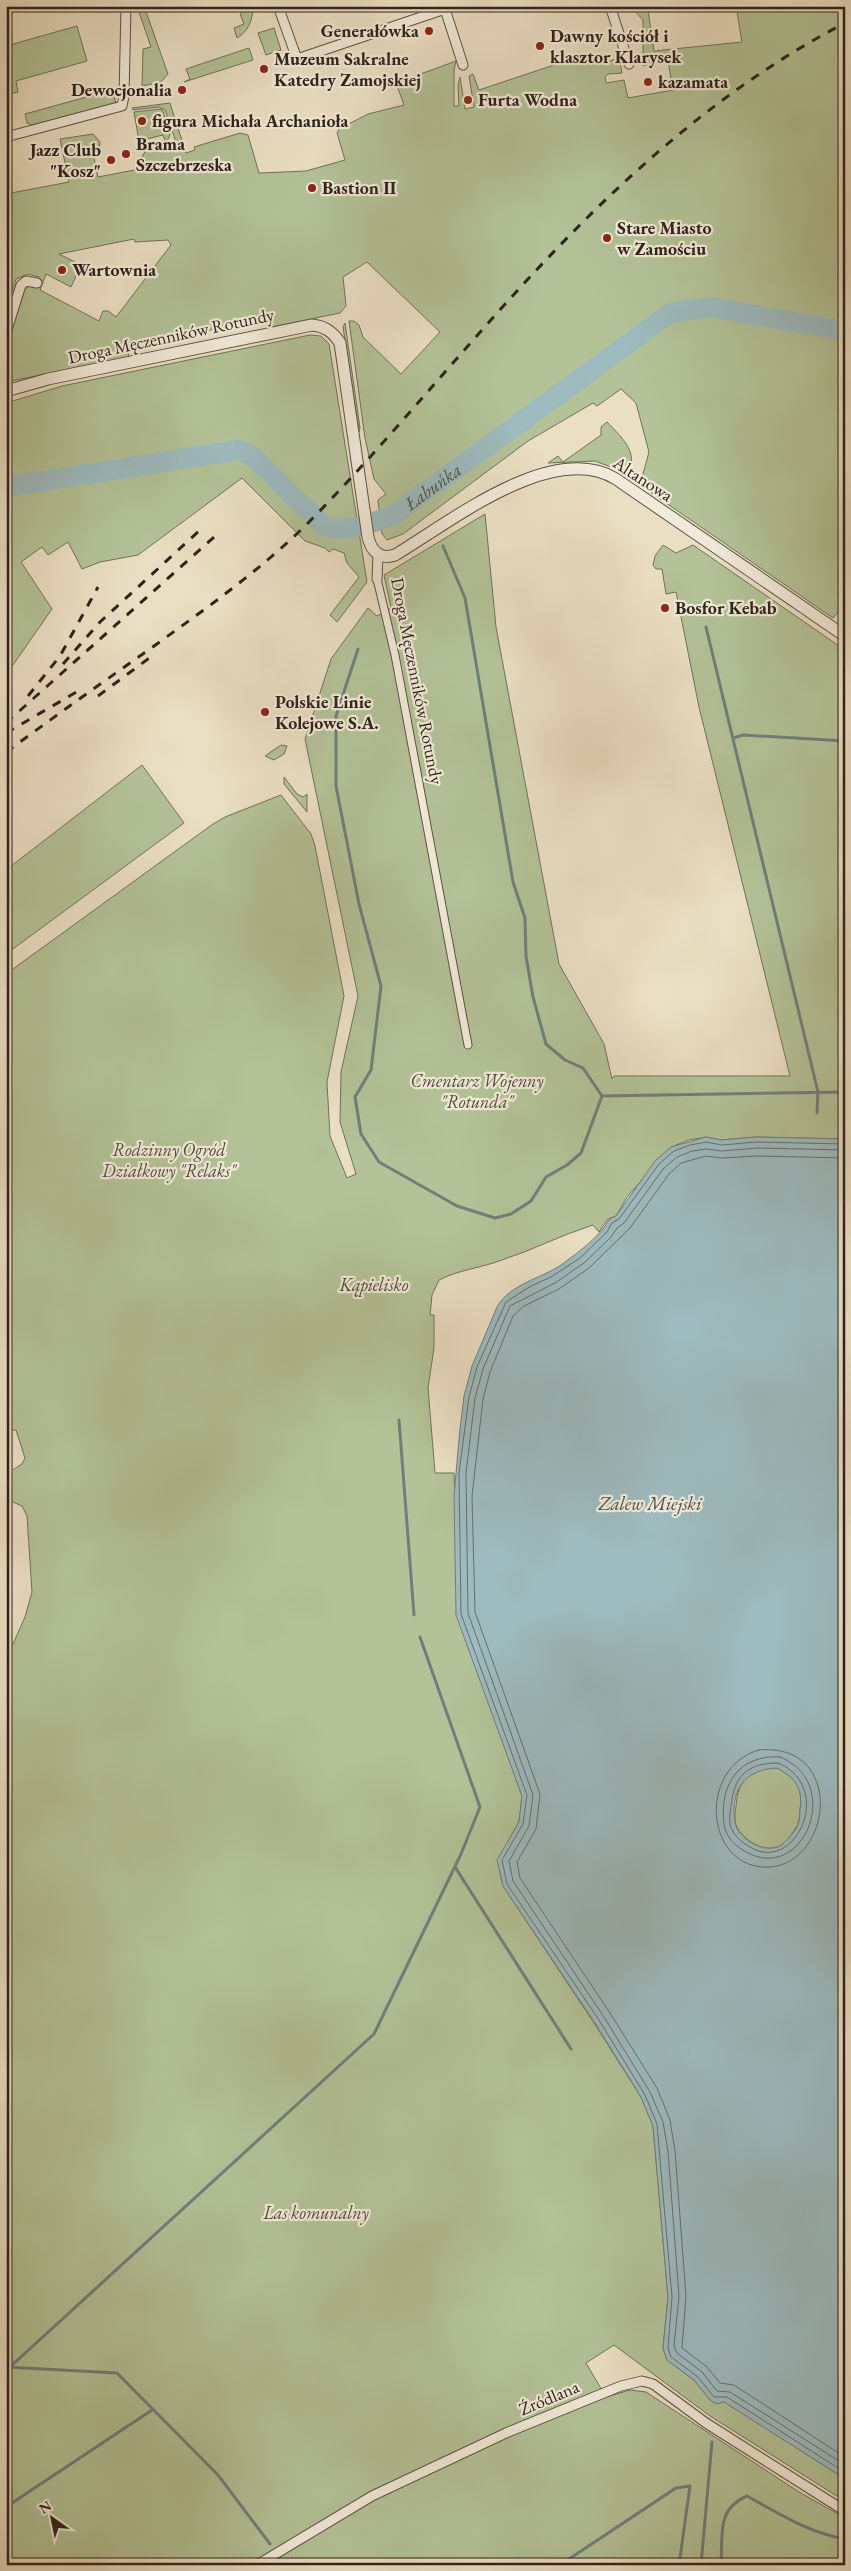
<svg xmlns="http://www.w3.org/2000/svg" width="851" height="2571" viewBox="0 0 851 2571" font-family="'EB Garamond',serif">
	<style>
		.green { fill: #b3c297; stroke: #70725a; fill-rule: evenodd }
		.water { fill: #9dbabe; stroke: #717e7d; fill-rule: evenodd }
		.lines { fill: none; stroke-linecap: round; stroke-linejoin: round }
		.shore { stroke: #666e6d; stroke-width: 1 }
		.stream { stroke: #717e7d; stroke-width: 3 }
		.river { stroke: #9dbabe; stroke-width: 20 }
		.pedestrian-casing { stroke: #5d5246; stroke-width: 9 }
		.minor-casing { stroke: #5d5246; stroke-width: 11 }
		.tertiary-casing { stroke: #5d5246; stroke-width: 13 }
		.pedestrian { stroke: #f1ead8; stroke-width: 7 }
		.minor { stroke: #f1ead8; stroke-width: 9 }
		.tertiary { stroke: #f1ead8; stroke-width: 11 }
		.rail { stroke: #2e231c; stroke-width: 3; stroke-dasharray: 9 9; stroke-linecap: butt }
		.poi-dot { fill: #8f2418; stroke: #f1ead8; stroke-width: 2 }
		.labels { text-anchor: middle; stroke-width: 4.5; stroke-linejoin: round; paint-order: stroke }
		.poi-label { font-size: 18px; font-weight: bold; fill: #2e231c; stroke: #f1ead8; text-anchor: start }
		.street-label { font-size: 18px; fill: #2e231c; stroke: #f1ead8 }
		.park-label { font-size: 18px; font-style: italic; fill: #4f4b3b; stroke: #f1ead8 }
		.water-label { font-size: 19px; font-style: italic; fill: #4f504d; stroke: #f1ead8 }
	</style>
	<rect width="100%" height="100%" fill="#eadfc3"/>
	<filter id="stains"><feTurbulence type="fractalNoise" baseFrequency=".004" numOctaves="4"/><feColorMatrix values="0 0 0 0 .2 0 0 0 0 .09 0 0 0 0 .02 0 0 0 .5 -.17"/></filter>
	<radialGradient id="worn" r=".72"><stop offset=".6" stop-color="#630" stop-opacity="0"/><stop offset="1" stop-color="#630" stop-opacity=".3"/></radialGradient>
	<path class="green" d="M 137,6 L 144,6 L 168,74 L 161,82 L 142,86 L 143,49 L 151,47 Z
		M 249,6 L 253,6 C 253,19 249,31 237,38 L 234,28 L 244,24 L 240,14 Z
		M 639,6 L 666,6 L 648,10 L 654,51 L 742,42 L 736,6 L 845,6 L 845,625 L 841,623 L 844,616 L 838,612 L 833,618 L 640,485 L 649,452 L 636,403 L 621,389 L 597,406 L 593,403 L 528,441 L 403,534 L 387,540 L 382,534 L 378,500 L 386,494 L 374,479 L 365,438 L 349,321 L 354,321 L 359,325 L 363,337 L 401,374 L 440,332 L 367,262 L 343,277 L 346,306 L 340,313 L 271,327 L 269,318 L 127,347 L 129,357 L 6,382 L 6,348 L 24,290 L 29,286 L 35,288 L 39,277 L 28,274 L 16,279 L 6,311 L 6,194 L 69,182 L 60,139 L 93,134 L 100,142 L 99,150 L 96,152 L 94,158 L 98,177 L 145,168 L 142,157 L 146,150 L 167,145 L 168,151 L 170,151 L 169,145 L 176,142 L 165,110 L 159,107 L 133,110 L 132,108 L 170,103 L 186,153 L 195,150 L 194,147 L 240,133 L 248,135 L 259,173 L 306,171 L 345,160 L 337,133 L 339,129 L 368,114 L 404,105 L 396,83 L 456,61 L 454,70 L 454,106 L 459,106 L 458,85 L 460,77 L 465,109 L 474,107 L 469,76 L 473,74 L 479,90 L 587,54 L 590,63 L 600,64 L 619,58 L 622,73 L 608,74 L 605,77 L 606,83 L 624,80 L 628,98 L 673,90 L 668,61 L 643,66 L 643,20 L 632,8 ZM 134,239 L 135,242 L 168,240 L 171,245 L 116,317 L 108,311 L 103,311 L 99,321 L 40,290 L 46,274 L 71,287 L 81,265 L 59,254 Z
		M 77,26 L 87,61 L 16,81 L 18,92 L 6,95 L 6,46 Z
		M 274,28 L 281,50 L 266,55 L 258,33 Z
		M 249,48 L 253,60 L 184,82 L 190,79 L 186,69 Z
		M 112,90 L 116,103 L 33,125 L 27,123 L 25,114 Z
		M 161,109 L 163,111 L 170,135 L 166,143 L 163,135 L 139,141 L 134,112 Z
		M 345,323 L 360,428 L 359,432 L 343,327 Z
		M 310,335 L 321,336 L 329,344 L 367,582 L 337,622 L 330,615 L 359,577 L 347,563 L 344,553 L 333,549 L 329,552 L 325,548 L 305,541 L 242,478 L 138,555 L 100,562 L 82,569 L 68,542 L 48,555 L 42,547 L 21,562 L 52,609 L 6,675 L 6,403 L 62,386 Z
		M 607,422 C 619,435 641,453 627,473 L 595,461 L 548,463 L 558,456 L 563,462 L 601,435 L 601,427 Z
		M 485,514 L 496,627 L 559,964 L 604,1044 L 612,1079 L 614,1076 L 790,1076 L 699,707 L 676,592 L 666,594 L 662,569 L 656,569 L 653,565 L 655,556 L 663,545 L 676,553 L 693,545 L 845,650 L 845,1139 L 756,1137 L 721,1140 L 706,1137 L 689,1140 L 671,1147 L 627,1197 L 616,1216 L 608,1219 L 599,1232 L 593,1225 C 561,1235 533,1250 502,1260 C 481,1268 458,1270 439,1280 L 432,1295 L 430,1315 L 434,1315 L 434,1348 L 428,1388 L 435,1473 L 454,1473 L 456,1534 L 514,1773 L 522,1796 L 519,1822 L 508,1841 L 500,1874 L 503,1886 L 594,2023 L 641,2097 L 653,2126 L 668,2297 L 663,2348 L 667,2360 L 694,2380 L 711,2401 L 724,2401 L 839,2475 L 845,2472 L 845,2499 L 835,2495 L 710,2416 L 614,2345 L 586,2363 L 606,2397 L 630,2390 L 646,2392 L 799,2492 L 845,2518 L 845,2565 L 6,2565 L 6,1660 L 25,1617 L 32,1592 L 27,1516 L 22,1506 L 6,1499 L 6,1474 L 22,1464 L 25,1458 L 16,1430 L 6,1431 L 6,1402 L 9,1400 L 6,1391 L 6,974 L 213,824 L 225,817 L 281,795 L 311,834 L 315,846 L 344,996 L 327,1082 L 330,1136 L 347,1178 L 356,1174 L 340,1122 L 341,1072 L 358,996 L 305,739 L 331,659 L 368,608 L 377,616 L 391,608 L 384,575 Z
		M 281,745 L 287,746 L 284,754 L 274,760 L 265,756 Z
		M 142,765 L 184,823 L 6,954 L 6,870 Z
		M 284,777 L 297,794 L 303,797 L 307,794 L 307,812 L 284,784 Z
		M 777,1768 C 798,1779 803,1787 800,1810 C 800,1816 799,1824 795,1829 C 792,1834 786,1843 780,1846 C 764,1854 743,1840 736,1825 C 734,1820 735,1812 736,1806 C 738,1778 750,1769 777,1768 Z"/>
	<path class="water" d="M 706,1137 L 721,1140 L 756,1137 L 845,1139 L 845,2472 L 839,2475 L 724,2402 L 717,2404 L 711,2401 L 694,2380 L 667,2360 L 663,2348 L 668,2297 L 653,2126 L 641,2097 L 595,2023 L 503,1886 L 497,1860 L 519,1822 L 522,1796 L 456,1615 L 454,1495 L 460,1429 L 464,1396 L 472,1366 L 497,1307 C 510,1284 540,1279 561,1265 C 576,1254 591,1243 603,1229 C 608,1223 607,1219 616,1216 L 655,1161 L 671,1147 ZM 777,1768 C 796,1778 803,1789 800,1810 C 800,1816 799,1824 796,1829 C 792,1834 786,1842 780,1846 C 764,1854 737,1839 735,1822 C 730,1790 745,1769 777,1768 Z"/>
	<g class="lines">
		<path class="shore" d="M 845,1144 L 756,1142 L 722,1145 L 706,1142 L 690,1145 L 674,1151 L 659,1164 L 619,1219 L 612,1223 L 607,1232 L 580,1258 L 551,1277 L 531,1286 L 506,1302 L 477,1367 L 469,1397 L 459,1473 L 461,1614 L 527,1795 L 523,1824 L 502,1860 L 507,1884 L 599,2020 L 645,2095 L 657,2124 L 672,2297 L 668,2348 L 671,2357 L 698,2377 L 714,2397 L 727,2397 L 838,2468 L 845,2468
			M 845,1150 L 757,1148 L 722,1151 L 706,1149 L 692,1151 L 677,1157 L 663,1169 L 624,1223 L 617,1228 L 611,1237 L 584,1263 L 555,1283 L 510,1306 L 483,1369 L 475,1398 L 466,1473 L 468,1613 L 533,1795 L 529,1826 L 509,1861 L 513,1881 L 604,2017 L 650,2092 L 663,2122 L 668,2151 L 679,2296 L 674,2346 L 677,2353 L 702,2372 L 717,2391 L 730,2392 L 839,2461 L 845,2461
			M 845,1158 L 757,1156 L 722,1158 L 706,1156 L 681,1163 L 669,1174 L 630,1228 L 589,1268 L 559,1289 L 524,1306 L 513,1316 L 490,1372 L 483,1399 L 472,1496 L 475,1612 L 540,1794 L 536,1829 L 517,1862 L 520,1878 L 610,2013 L 657,2088 L 670,2120 L 675,2151 L 686,2296 L 682,2348 L 707,2367 L 720,2383 L 734,2385 L 840,2454 L 845,2454
			M 759,1750 C 845,1742 833,1862 770,1867 C 705,1871 696,1768 759,1750 Z
			M 780,1757 C 846,1783 802,1888 743,1850 C 734,1845 725,1835 724,1824 C 719,1785 739,1754 780,1757 Z
			M 778,1763 C 836,1787 795,1875 750,1847 C 741,1842 734,1836 730,1825 C 729,1820 730,1812 731,1806 C 734,1775 748,1763 778,1763 Z"/>
		<path class="stream" d="M 706,627 L 818,1092 L 817,1113
			M 358,649 L 336,716 L 336,786 L 359,904 L 381,986 L 371,1070 L 355,1097 L 361,1134 L 379,1162 L 457,1206 L 495,1218 L 511,1214 L 531,1201 L 546,1177 L 567,1165 L 581,1153 L 602,1096 L 583,1068 L 565,1060 L 546,1044 L 533,997 L 526,956 L 525,918 L 513,882 L 465,598 L 443,546
			M 733,738 L 743,735 L 845,741
			M 602,1096 L 845,1092
			M 399,1420 L 414,1615
			M 455,1867 L 571,2049
			M 6,2367 L 117,2373 L 218,2475 L 270,2544
			M 10,2367 L 374,2034 L 461,1854 L 480,1807 L 420,1637
			M 6,2507 L 152,2410
			M 282,2564 L 283,2565
			M 560,2565 L 676,2488 L 690,2486 L 679,2565
			M 701,2565 L 712,2442
			M 721,2565 C 723,2536 716,2509 747,2496 C 778,2513 809,2533 845,2539"/>
		<path class="river" id="s1" d="M 6,487 L 238,450 L 251,455 L 324,526 C 348,534 369,523 392,516 L 670,313 L 709,307 L 845,331"/>
		<g class="pedestrian-casing">
			<path id="pedestrian" d="M 377,579 L 395,655 L 468,1045"/>
		</g>
		<g class="minor-casing">
			<path id="minor" d="M 278,6 L 297,59 L 454,6
				M 444,6 L 463,65
				M 610,6 L 629,64
				M 6,137 L 122,106 L 124,96 L 126,6
				M 6,333 L 21,285 L 26,281 L 37,283
				M 377,579 L 378,555
				M 257,2565 L 372,2496 L 506,2433 L 621,2386 L 642,2381 L 653,2384 L 706,2423 L 845,2511"/>
		</g>
		<g class="tertiary-casing">
			<path id="tertiary" d="M 6,391 L 48,379 L 312,325 C 325,326 333,332 340,343 L 368,537 C 371,551 380,560 395,555 C 449,523 552,440 616,479 L 845,636"/>
		</g>
		<use href="#pedestrian" class="pedestrian"/>
		<use href="#minor" class="minor"/>
		<use href="#tertiary" class="tertiary"/>
		<path class="rail" d="M 63,664 L 100,622 L 200,530
			M 28,696 L 60,656 L 98,587
			M 98,696 L 152,656
			M 6,723 L 214,537
			M 6,733 L 80,690
			M 6,752 C 53,718 100,684 147,651 C 204,610 261,570 310,521 C 373,457 430,388 490,321 C 593,205 706,95 845,23
			M 6,782 L 12,775"/>
	</g>
	<g class="poi-dot">
		<circle cx="429" cy="31" r="5"/>
		<circle cx="540" cy="46" r="5"/>
		<circle cx="264" cy="69" r="5"/>
		<circle cx="648" cy="82" r="5"/>
		<circle cx="182" cy="90" r="5"/>
		<circle cx="468" cy="100" r="5"/>
		<circle cx="142" cy="121" r="5"/>
		<circle cx="126" cy="154" r="5"/>
		<circle cx="111" cy="160" r="5"/>
		<circle cx="312" cy="188" r="5"/>
		<circle cx="607" cy="238" r="5"/>
		<circle cx="62" cy="270" r="5"/>
		<circle cx="665" cy="608" r="5"/>
		<circle cx="265" cy="712" r="5"/>
	</g>
	<g class="labels">
		<g class="poi-label">
			<text x="419" y="37" text-anchor="end">Generałówka</text>
			<text x="550" y="42">Dawny kościół i<tspan x="550" dy="21">klasztor Klarysek</tspan></text>
			<text x="274" y="65">Muzeum Sakralne<tspan x="274" dy="21">Katedry Zamojskiej</tspan></text>
			<text x="658" y="88">kazamata</text>
			<text x="172" y="96" text-anchor="end">Dewocjonalia</text>
			<text x="478" y="106">Furta Wodna</text>
			<text x="152" y="127">figura Michała Archanioła</text>
			<text x="136" y="150">Brama<tspan x="136" dy="21">Szczebrzeska</tspan></text>
			<text x="101" y="156" text-anchor="end">Jazz Club<tspan x="101" dy="21">"Kosz"</tspan></text>
			<text x="322" y="194">Bastion II</text>
			<text x="617" y="234">Stare Miasto<tspan x="617" dy="21">w Zamościu</tspan></text>
			<text x="72" y="276">Wartownia</text>
			<text x="675" y="614">Bosfor Kebab</text>
			<text x="275" y="708">Polskie Linie<tspan x="275" dy="21">Kolejowe S.A.</tspan></text>
		</g>
		<g class="street-label">
			<text transform="translate(171 336) rotate(-12)" y="6">Droga Męczenników Rotundy</text>
			<text transform="translate(643 479) rotate(33)" y="6">Altanowa</text>
			<text transform="translate(417 681) rotate(79)" y="6">Droga Męczenników Rotundy</text>
			<text transform="translate(549 2398) rotate(-23)" y="6">Źródlana</text>
		</g>
		<g class="park-label">
			<text x="477" y="1087">Cmentarz Wojenny<tspan x="477" dy="21">"Rotunda"</tspan></text>
			<text x="169" y="1156">Rodzinny Ogród<tspan x="169" dy="21">Działkowy "Relaks"</tspan></text>
			<text x="374" y="1291">Kąpielisko</text>
			<text x="316" y="2219">Las komunalny</text>
		</g>
		<g class="water-label">
			<text dy="7" stroke="none"><textPath href="#s1" startOffset="471">Łabuńka</textPath></text>
			<text x="650" y="1510">Zalew Miejski</text>
		</g>
	</g>
	<rect width="851" height="2571" fill="none" stroke="#eadfc3" stroke-width="25"/>
	<rect x="8" y="8" width="836" height="2556" fill="none" stroke="#2e231c" stroke-width="2.5"/>
	<rect x="12" y="12" width="826" height="2546" fill="none" stroke="#2e231c"/>
	<g transform="translate(52 2518) rotate(327)" stroke="#f1ead8" stroke-width="4" paint-order="stroke">
	<path d="M0-4L9 19L0 12L-9 19Z" fill="#2e231c"/>
	<text y="-8" font-size="14" font-weight="bold" text-anchor="middle" fill="#2e231c">N</text>
	</g>
	<rect width="100%" height="100%" filter="url(#stains)"/>
	<rect width="100%" height="100%" fill="url(#worn)"/>
</svg>
